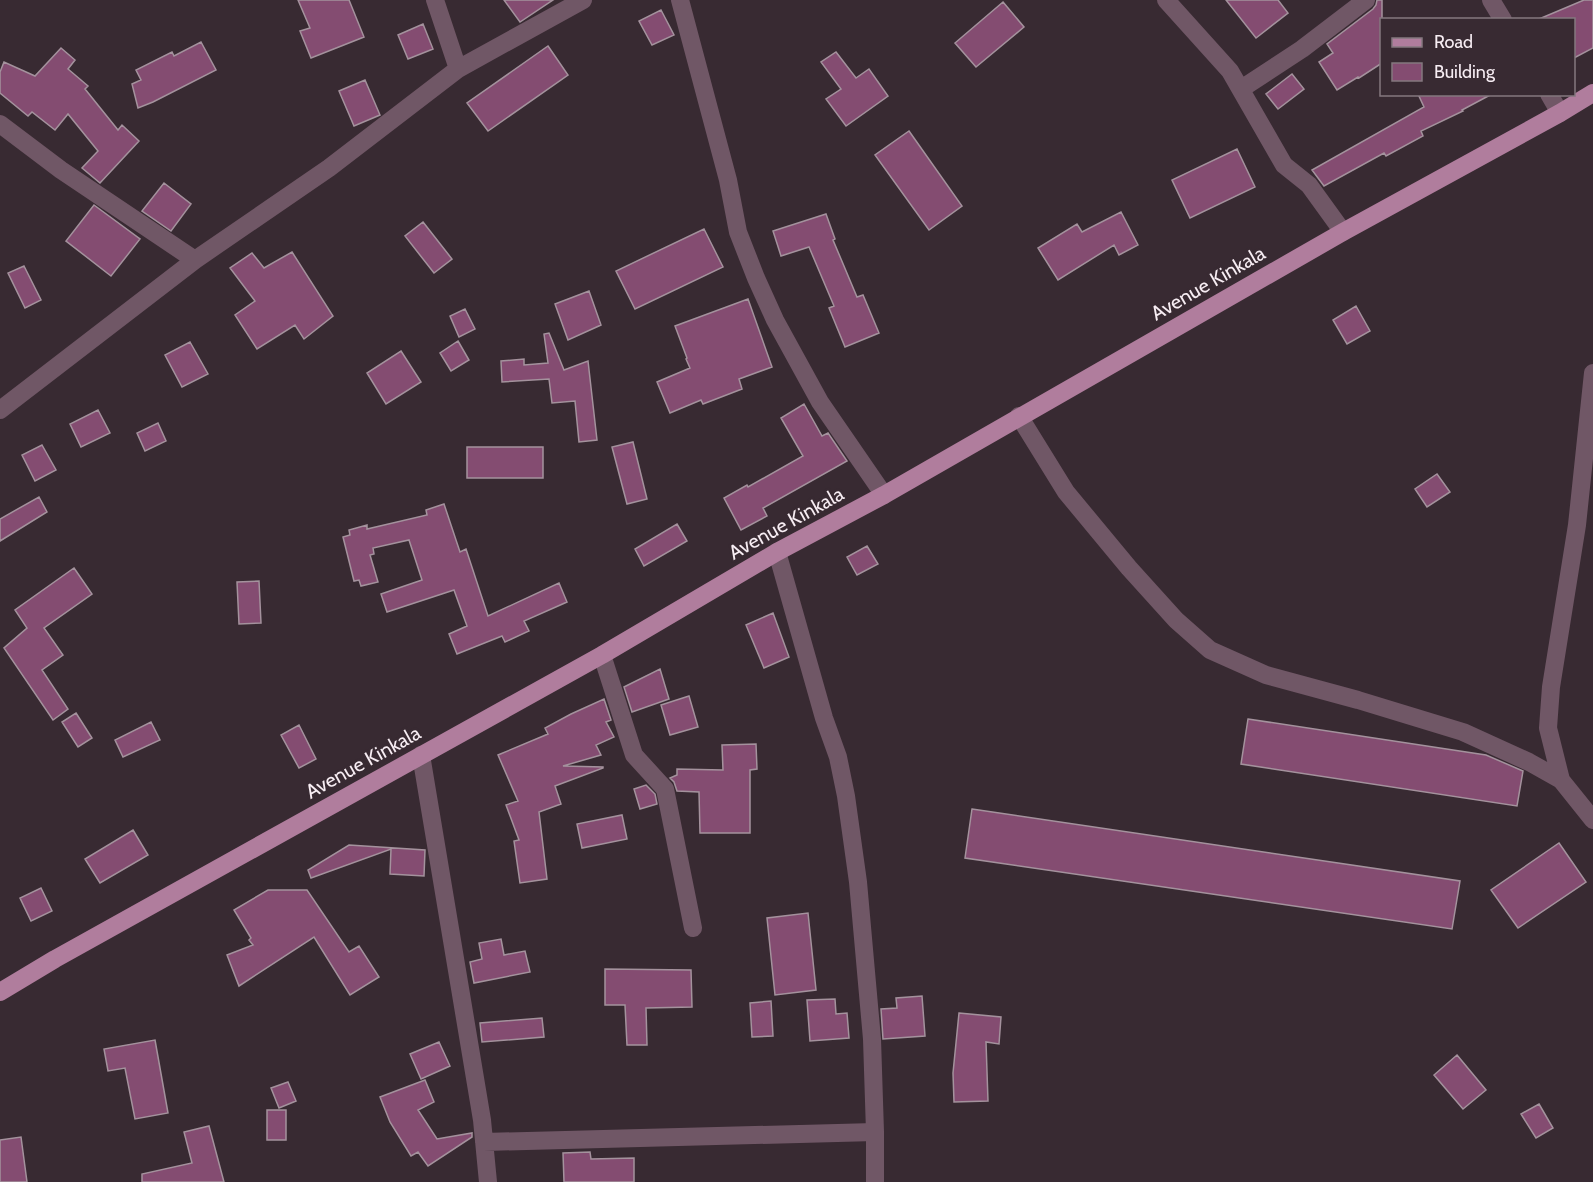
<svg xmlns="http://www.w3.org/2000/svg" width="1593" height="1182" viewBox="0 0 1593 1182" font-family="Cabin,sans-serif">
	<style>
		.building { fill: #844c71; stroke: #a4929d; stroke-width: 1.5 }
		.lines { fill: none; stroke-linecap: round; stroke-linejoin: round }
		.street { stroke: #705766; stroke-width: 18 }
		.primary { stroke: #b07d9d; stroke-width: 18 }
		.labels { text-anchor: middle; stroke-width: 5; stroke-linejoin: round; paint-order: stroke }
		.street-label { font-size: 20px; fill: #f7edf3; stroke: #382a32 }
	</style>
	<rect width="100%" height="100%" fill="#382a32"/>
	<path class="building" d="M 298,0 L 349,0 L 364,37 L 311,58 L 300,31 L 310,28 Z
		M 504,0 L 553,0 L 520,22 Z
		M 1226,0 L 1278,0 L 1288,13 L 1256,38 Z
		M 1377,0 L 1382,0 L 1382,63 L 1359,78 L 1358,77 L 1337,90 L 1319,62 L 1333,53 L 1327,44 L 1373,9 L 1376,5 Z
		M 1584,0 L 1593,0 L 1593,48 L 1574,58 L 1574,20 L 1539,19 Z
		M 1003,2 L 1024,27 L 976,67 L 955,43 Z
		M 661,10 L 674,35 L 652,45 L 639,21 Z
		M 423,24 L 433,49 L 408,59 L 398,35 Z
		M 201,42 L 216,70 L 153,102 L 138,108 L 132,84 L 141,80 L 136,70 L 172,52 L 174,56 Z
		M 548,46 L 568,75 L 488,131 L 467,103 Z
		M 61,48 L 75,60 L 68,69 L 88,86 L 85,89 L 118,130 L 122,125 L 139,141 L 100,183 L 82,168 L 98,151 L 68,114 L 55,130 L 32,112 L 28,116 L 0,93 L 0,72 L 4,62 L 35,76 Z
		M 836,52 L 856,78 L 869,69 L 888,96 L 846,126 L 826,99 L 841,89 L 821,62 Z
		M 1292,74 L 1304,89 L 1278,109 L 1266,94 Z
		M 365,80 L 380,115 L 354,126 L 339,91 Z
		M 1418,94 L 1492,94 L 1462,110 L 1463,111 L 1421,131 L 1423,136 L 1386,156 L 1384,153 L 1324,186 L 1312,170 L 1424,107 Z
		M 909,131 L 962,206 L 929,230 L 875,155 Z
		M 1237,149 L 1255,187 L 1190,218 L 1172,180 Z
		M 164,183 L 191,204 L 171,231 L 142,211 Z
		M 94,205 L 140,239 L 111,276 L 66,241 Z
		M 1121,212 L 1138,245 L 1119,255 L 1114,245 L 1058,280 L 1038,248 L 1077,224 L 1082,232 Z
		M 826,214 L 835,239 L 833,240 L 857,297 L 863,295 L 879,333 L 845,347 L 829,308 L 834,306 L 809,247 L 781,256 L 773,231 Z
		M 423,222 L 452,259 L 434,273 L 405,236 Z
		M 704,229 L 723,267 L 635,309 L 616,271 Z
		M 292,252 L 333,316 L 304,339 L 295,325 L 257,349 L 235,315 L 255,301 L 230,268 L 252,253 L 264,268 Z
		M 24,266 L 41,300 L 25,308 L 8,273 Z
		M 589,291 L 601,325 L 568,340 L 555,304 Z
		M 748,299 L 772,367 L 739,379 L 742,389 L 703,404 L 701,400 L 670,413 L 657,382 L 690,368 L 686,359 L 687,358 L 675,326 Z
		M 1356,306 L 1370,331 L 1347,344 L 1333,320 Z
		M 465,309 L 475,329 L 459,337 L 450,316 Z
		M 549,333 L 564,370 L 588,361 L 597,440 L 579,442 L 575,401 L 552,403 L 549,379 L 502,382 L 501,361 L 524,359 L 524,365 L 548,363 L 544,334 Z
		M 458,341 L 469,360 L 451,371 L 440,353 Z
		M 190,342 L 208,374 L 182,387 L 165,355 Z
		M 401,351 L 421,382 L 386,404 L 367,373 Z
		M 804,404 L 822,436 L 828,433 L 847,461 L 763,508 L 767,516 L 741,530 L 724,498 L 747,485 L 748,487 L 803,456 L 781,418 Z
		M 98,410 L 110,433 L 81,447 L 70,424 Z
		M 158,423 L 166,441 L 145,451 L 137,433 Z
		M 633,442 L 647,499 L 627,504 L 612,447 Z
		M 42,445 L 56,470 L 35,481 L 22,455 Z
		M 467,447 L 543,447 L 543,478 L 467,478 Z
		M 1437,474 L 1450,492 L 1427,507 L 1415,489 Z
		M 39,497 L 47,512 L 0,541 L 0,519 Z
		M 444,504 L 460,552 L 466,549 L 488,616 L 559,583 L 567,602 L 524,621 L 529,631 L 505,642 L 502,636 L 457,654 L 449,634 L 467,626 L 454,590 L 387,612 L 381,594 L 422,580 L 409,540 L 373,548 L 374,554 L 370,555 L 378,582 L 361,586 L 359,580 L 354,581 L 343,537 L 350,535 L 349,530 L 367,525 L 367,529 L 427,515 L 426,510 Z
		M 677,524 L 687,541 L 644,566 L 635,549 Z
		M 867,546 L 878,564 L 857,575 L 847,557 Z
		M 74,568 L 92,594 L 44,628 L 63,655 L 42,670 L 68,709 L 53,720 L 4,648 L 27,628 L 15,610 Z
		M 259,581 L 261,623 L 239,624 L 237,582 Z
		M 773,613 L 789,657 L 764,668 L 746,625 Z
		M 660,669 L 669,699 L 632,712 L 624,687 Z
		M 689,696 L 698,727 L 670,735 L 661,705 Z
		M 604,699 L 611,720 L 606,722 L 614,737 L 596,745 L 601,755 L 563,766 L 603,767 L 603,768 L 555,786 L 561,804 L 539,812 L 547,879 L 520,883 L 514,841 L 519,840 L 506,805 L 518,801 L 498,755 L 548,734 L 545,728 L 571,714 Z
		M 76,713 L 92,738 L 78,747 L 62,722 Z
		M 1248,719 L 1486,755 L 1523,771 L 1517,806 L 1241,764 Z
		M 151,722 L 160,740 L 123,757 L 115,740 Z
		M 299,725 L 316,759 L 299,768 L 281,735 Z
		M 756,744 L 757,769 L 750,770 L 750,833 L 700,833 L 699,792 L 677,791 L 674,782 L 670,778 L 677,775 L 677,769 L 723,770 L 722,745 Z
		M 646,785 L 655,794 L 657,804 L 640,809 L 634,789 Z
		M 972,809 L 1460,881 L 1452,929 L 965,858 Z
		M 622,815 L 627,839 L 582,848 L 577,824 Z
		M 133,830 L 148,855 L 100,883 L 85,859 Z
		M 1559,843 L 1586,882 L 1518,928 L 1491,890 Z
		M 349,845 L 425,850 L 424,876 L 390,874 L 391,849 L 311,878 L 308,870 Z
		M 41,888 L 52,911 L 31,921 L 20,898 Z
		M 268,890 L 307,890 L 349,952 L 359,946 L 379,977 L 350,995 L 314,937 L 239,986 L 227,955 L 253,945 L 249,940 L 251,938 L 234,910 Z
		M 808,913 L 816,990 L 775,995 L 767,918 Z
		M 501,939 L 504,955 L 525,951 L 530,972 L 474,983 L 470,962 L 482,959 L 479,943 Z
		M 605,969 L 691,970 L 692,1007 L 646,1008 L 647,1045 L 627,1045 L 625,1005 L 605,1005 Z
		M 922,996 L 925,1036 L 883,1039 L 881,1009 L 897,1008 L 896,998 Z
		M 835,999 L 836,1014 L 847,1013 L 849,1038 L 810,1041 L 807,1000 Z
		M 771,1001 L 773,1036 L 752,1037 L 750,1003 Z
		M 959,1013 L 1001,1017 L 999,1044 L 986,1042 L 988,1101 L 954,1102 L 953,1073 Z
		M 542,1018 L 544,1037 L 482,1042 L 480,1023 Z
		M 155,1040 L 168,1113 L 135,1119 L 125,1068 L 108,1071 L 104,1049 Z
		M 439,1042 L 450,1066 L 421,1079 L 410,1054 Z
		M 1457,1055 L 1486,1090 L 1463,1109 L 1434,1075 Z
		M 425,1080 L 434,1102 L 418,1110 L 437,1139 L 472,1133 L 472,1137 L 428,1166 L 418,1152 L 411,1156 L 390,1122 L 380,1097 Z
		M 288,1082 L 296,1101 L 279,1108 L 271,1088 Z
		M 1539,1104 L 1553,1128 L 1536,1138 L 1521,1114 Z
		M 267,1110 L 286,1110 L 286,1140 L 267,1140 Z
		M 209,1126 L 224,1182 L 142,1182 L 142,1174 L 192,1163 L 184,1132 Z
		M 21,1137 L 27,1182 L 0,1182 L 0,1140 Z
		M 590,1152 L 591,1159 L 634,1158 L 634,1182 L 564,1182 L 563,1153 Z"/>
	<g class="lines">
		<path class="street" d="M 435,0 L 458,69
			M 680,0 L 728,180 L 738,232 L 756,278 L 775,320 L 820,402 L 884,495
			M 1166,0 L 1230,71 L 1284,165 L 1309,185 L 1343,232
			M 1491,0 L 1503,20
			M 1241,89 L 1302,49 L 1366,0
			M 1549,94 L 1560,113
			M 0,124 L 61,170 L 195,260
			M 0,410 L 195,260 L 329,168 L 458,69 L 583,0
			M 1019,416 L 1066,492 L 1129,568 L 1176,620 L 1210,650 L 1266,675 L 1358,700 L 1463,732 L 1529,762 L 1561,780 L 1593,820
			M 602,655 L 634,755 L 665,789 L 693,928
			M 421,755 L 482,1120 L 488,1182
			M 1561,780 L 1548,728 L 1551,687 L 1577,525 L 1593,373
			M 875,1132 L 875,1182
			M 484,1142 L 875,1132 L 872,1039 L 858,882 L 846,796 L 838,757 L 824,718 L 777,552"/>
		<path class="primary" d="M 0,992 L 55,959 L 602,655 L 777,552 L 884,495 L 1343,232 L 1560,113 L 1593,93"/>
	</g>
	<g class="labels">
		<g class="street-label">
			<text transform="translate(1208 283) rotate(-30)" y="7">Avenue Kinkala</text>
			<text transform="translate(786 523) rotate(-29)" y="7">Avenue Kinkala</text>
			<text transform="translate(363 762) rotate(-29)" y="7">Avenue Kinkala</text>
		</g>
	</g>
	<rect x="1380" y="18" width="195" height="78" fill="#382a32" stroke="#84787f" stroke-width="1.5"/>
	<rect x="1392" y="38" width="30" height="9" fill="#b07d9d" stroke="#84787f" stroke-width="1.5"/>
	<text x="1434" y="48" font-size="18" fill="#f7edf3">Road</text>
	<rect x="1392" y="63" width="30" height="18" fill="#844c71" stroke="#84787f" stroke-width="1.5"/>
	<text x="1434" y="78" font-size="18" fill="#f7edf3">Building</text>
</svg>
